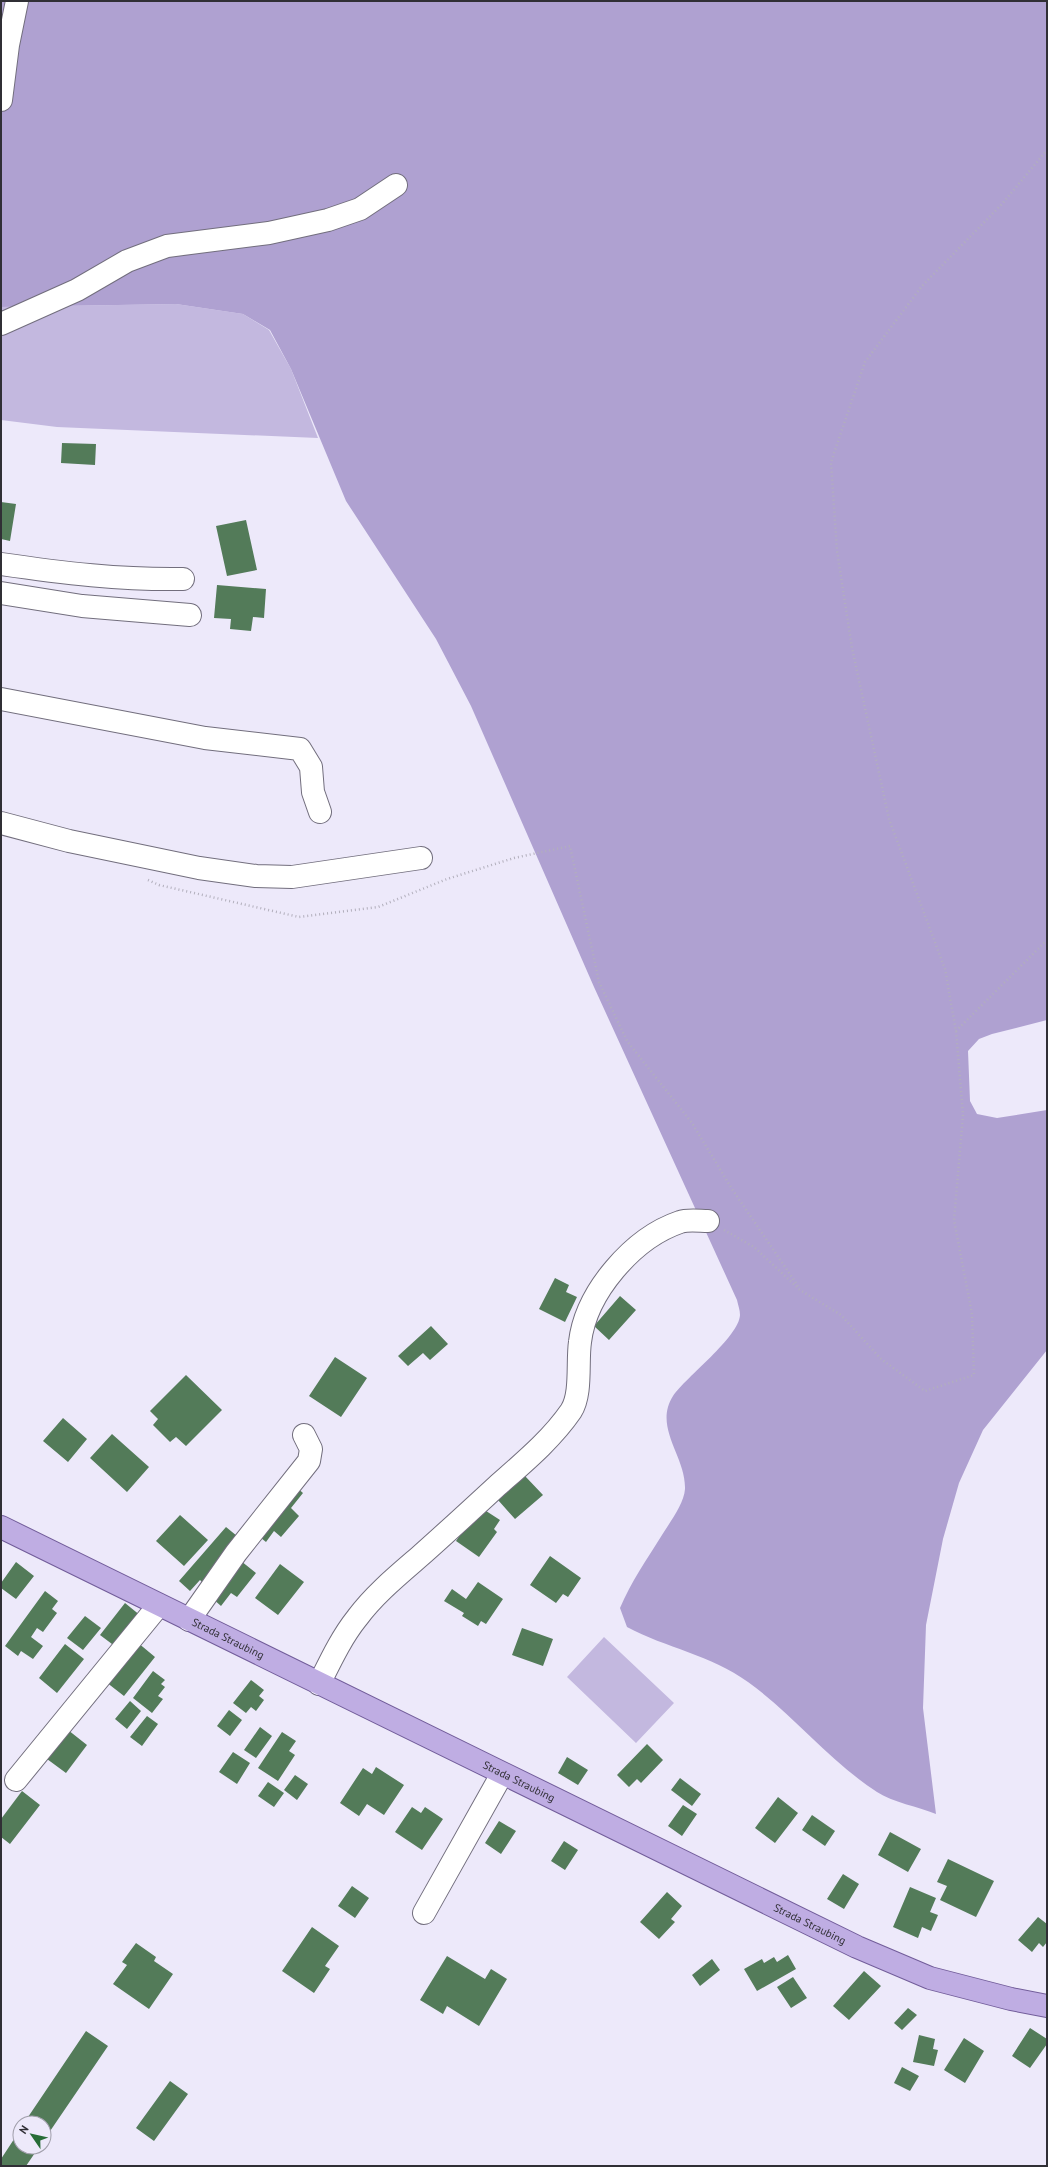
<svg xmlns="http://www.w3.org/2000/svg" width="1048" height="2167" viewBox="0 0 1048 2167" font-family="'PT Sans',sans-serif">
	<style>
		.green { fill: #c3b8df }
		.forest { fill: #afa1d1 }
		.building { fill: #537b59 }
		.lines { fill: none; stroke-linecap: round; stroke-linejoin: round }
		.minor-casing { stroke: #726e7d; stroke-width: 24 }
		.major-casing { stroke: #725d9a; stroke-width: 24 }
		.path { stroke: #b2afbc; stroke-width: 2.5; stroke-dasharray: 1 3; stroke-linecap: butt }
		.minor { stroke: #fff; stroke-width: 22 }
		.major { stroke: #bfade3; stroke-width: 22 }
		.labels { text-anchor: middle; stroke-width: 4; stroke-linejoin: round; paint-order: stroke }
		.street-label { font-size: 11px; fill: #302f35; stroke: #ede9fa }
	</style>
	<rect width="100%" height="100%" fill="#ede9fa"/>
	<path class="green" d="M 176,304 L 243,314 L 269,330 L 291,369 L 318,438 L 57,427 L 1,420 L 1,307 Z
		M 604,1637 L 674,1703 L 636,1743 L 567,1677 Z"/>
	<path class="forest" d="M 1,1 L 1047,1 L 1047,1020 L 992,1034 L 979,1039 L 968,1051 L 970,1101 L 977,1114 L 997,1118 L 1047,1110 L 1047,1350 L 983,1430 L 959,1483 L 943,1539 L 926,1625 L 923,1708 L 936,1814 C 919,1807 892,1802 877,1792 C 829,1761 794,1715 748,1682 C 711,1655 666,1648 627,1627 L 620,1608 C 631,1582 647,1559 662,1535 C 670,1522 684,1504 685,1489 C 686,1456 653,1428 673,1396 C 686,1377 739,1337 740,1315 C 740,1310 738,1305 737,1300 L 594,987 L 471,706 L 436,639 L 346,501 L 291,369 L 270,330 L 243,314 L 176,304 L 1,307 Z"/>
	<path class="building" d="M 62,443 L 96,444 L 95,465 L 61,463 Z
		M 1,502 L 16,504 L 10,541 L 1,539 Z
		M 246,520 L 257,570 L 227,576 L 216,526 Z
		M 217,585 L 266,589 L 264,618 L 253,617 L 251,631 L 230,629 L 231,619 L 214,618 Z
		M 555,1278 L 569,1285 L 566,1292 L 577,1297 L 565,1322 L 539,1309 Z
		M 620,1296 L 636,1310 L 609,1340 L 594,1326 Z
		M 431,1326 L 448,1344 L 430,1360 L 423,1353 L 408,1366 L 398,1356 Z
		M 335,1357 L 367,1378 L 341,1417 L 309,1396 Z
		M 186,1375 L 222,1410 L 186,1446 L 176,1437 L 170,1442 L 153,1425 L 158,1419 L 150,1411 Z
		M 63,1418 L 87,1439 L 68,1462 L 43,1441 Z
		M 112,1434 L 149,1467 L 127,1492 L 90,1458 Z
		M 525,1476 L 543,1495 L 515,1519 L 498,1500 Z
		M 295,1486 L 303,1493 L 291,1508 L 299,1516 L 281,1537 L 274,1531 L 266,1542 L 256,1534 Z
		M 483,1509 L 500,1520 L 494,1529 L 497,1532 L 479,1557 L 456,1541 L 473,1516 Z
		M 180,1515 L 208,1540 L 184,1566 L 156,1541 Z
		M 226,1527 L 237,1536 L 220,1556 L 225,1561 L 205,1585 L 200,1580 L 190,1591 L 179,1581 Z
		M 550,1556 L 581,1578 L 568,1597 L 563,1594 L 556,1603 L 530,1585 Z
		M 241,1561 L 256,1573 L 237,1597 L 231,1593 L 221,1606 L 212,1598 Z
		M 16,1562 L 34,1576 L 16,1599 L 1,1588 L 1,1583 Z
		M 280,1564 L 304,1582 L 278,1615 L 255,1598 Z
		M 478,1582 L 503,1599 L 486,1624 L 481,1621 L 478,1626 L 462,1616 L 464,1613 L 444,1601 L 452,1589 L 466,1599 Z
		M 45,1591 L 58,1601 L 52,1609 L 57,1613 L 43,1632 L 37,1628 L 31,1637 L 43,1646 L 33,1659 L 21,1651 L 18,1656 L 5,1646 Z
		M 125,1603 L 141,1616 L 116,1647 L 100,1635 Z
		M 85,1616 L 101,1628 L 83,1650 L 67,1638 Z
		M 522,1628 L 553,1639 L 543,1666 L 512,1655 Z
		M 137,1642 L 155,1657 L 124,1696 L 106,1682 Z
		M 65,1644 L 84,1659 L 57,1693 L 39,1678 Z
		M 153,1671 L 165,1680 L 161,1684 L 165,1687 L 158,1696 L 163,1699 L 152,1713 L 133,1698 Z
		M 251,1680 L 264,1690 L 259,1696 L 264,1700 L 256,1711 L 251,1707 L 246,1713 L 233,1703 Z
		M 130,1701 L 141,1711 L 127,1729 L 115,1719 Z
		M 229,1710 L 242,1720 L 230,1736 L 217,1726 Z
		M 147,1716 L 158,1724 L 142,1746 L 130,1737 Z
		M 260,1727 L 272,1736 L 256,1758 L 244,1750 Z
		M 68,1730 L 87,1745 L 66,1773 L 47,1759 Z
		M 282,1732 L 296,1741 L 289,1751 L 295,1755 L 278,1781 L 258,1768 Z
		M 647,1744 L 663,1760 L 641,1783 L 637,1779 L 629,1787 L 617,1775 Z
		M 233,1752 L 250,1763 L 237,1784 L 219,1772 Z
		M 567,1757 L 588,1770 L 578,1785 L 558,1773 Z
		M 376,1767 L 404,1785 L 384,1815 L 367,1804 L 359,1816 L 340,1803 L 363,1768 L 372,1774 Z
		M 295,1775 L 308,1784 L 297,1800 L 284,1790 Z
		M 680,1778 L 701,1794 L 692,1806 L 671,1790 Z
		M 268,1782 L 284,1793 L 274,1807 L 258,1796 Z
		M 22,1791 L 40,1805 L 10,1844 L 1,1837 L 1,1819 Z
		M 778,1797 L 798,1813 L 775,1843 L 755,1828 Z
		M 683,1805 L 697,1814 L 682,1836 L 668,1826 Z
		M 412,1807 L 421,1813 L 425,1807 L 443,1819 L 422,1850 L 395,1832 Z
		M 812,1815 L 835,1831 L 825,1846 L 802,1830 Z
		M 499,1821 L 516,1831 L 501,1854 L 485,1843 Z
		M 890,1832 L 921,1849 L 908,1872 L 878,1855 Z
		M 564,1841 L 578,1850 L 565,1870 L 551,1861 Z
		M 948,1859 L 994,1881 L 976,1917 L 940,1900 L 947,1886 L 937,1882 Z
		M 843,1874 L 859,1884 L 844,1909 L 827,1899 Z
		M 352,1886 L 369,1898 L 355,1918 L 338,1906 Z
		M 910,1887 L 936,1898 L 930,1912 L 938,1915 L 931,1931 L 922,1927 L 918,1938 L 893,1927 Z
		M 667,1892 L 682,1906 L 671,1919 L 675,1922 L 659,1939 L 640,1922 Z
		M 1038,1917 L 1047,1924 L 1047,1942 L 1043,1947 L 1039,1943 L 1032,1952 L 1018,1940 Z
		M 312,1927 L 339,1946 L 325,1966 L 330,1969 L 314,1993 L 282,1971 Z
		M 136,1943 L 156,1957 L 154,1961 L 173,1974 L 149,2009 L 113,1984 L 127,1965 L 122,1962 Z
		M 788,1955 L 796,1969 L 757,1991 L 744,1969 L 762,1959 L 764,1963 L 774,1957 L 777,1962 Z
		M 447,1956 L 485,1979 L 491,1969 L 507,1979 L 479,2026 L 447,2006 L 443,2014 L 420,2000 Z
		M 712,1959 L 720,1970 L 700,1986 L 692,1975 Z
		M 864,1971 L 881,1986 L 849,2020 L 833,2006 Z
		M 793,1977 L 807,1998 L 791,2008 L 777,1987 Z
		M 908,2008 L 917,2015 L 902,2030 L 894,2023 Z
		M 1030,2028 L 1047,2039 L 1047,2044 L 1030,2068 L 1012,2056 Z
		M 86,2031 L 108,2046 L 44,2140 L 44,2123 L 24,2123 Z
		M 919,2035 L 935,2039 L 933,2049 L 938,2050 L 934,2066 L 913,2062 Z
		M 964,2038 L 984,2051 L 965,2083 L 944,2070 Z
		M 902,2067 L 919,2076 L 910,2091 L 894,2083 Z
		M 170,2081 L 188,2094 L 154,2141 L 136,2128 Z
		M 20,2130 L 20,2147 L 39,2147 L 26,2166 L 1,2166 L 1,2159 Z"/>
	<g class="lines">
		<g class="minor-casing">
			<path id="minor" d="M 1,100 L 8,45 L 17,1
				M 1,324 L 77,290 L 127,261 L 167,246 L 269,233 L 328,220 L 360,209 L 396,185
				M 1,564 C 62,573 121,580 183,579
				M 1,593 L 82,606 L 190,615
				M 1,699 L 205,738 L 300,749 L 311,767 L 313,792 L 320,812
				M 1,823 L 69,841 L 199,868 L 256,876 L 292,877 L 421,858
				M 189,1620 L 236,1553 L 309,1461 L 311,1449 L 304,1435
				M 319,1684 C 330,1662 341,1638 357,1618 C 374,1595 397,1576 419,1557 C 445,1534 471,1510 497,1486 C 523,1463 551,1440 571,1411 C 582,1394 577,1362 580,1342 C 586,1292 633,1238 680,1222 C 688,1219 700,1221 708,1221
				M 16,1780 L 159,1605
				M 424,1913 L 502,1774"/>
		</g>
		<g class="major-casing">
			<g id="major">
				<path id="s1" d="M 1,1527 L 857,1947 L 930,1978 L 1011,1999 L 1047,2006"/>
			</g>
		</g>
		<path class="path" d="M 148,880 L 159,885 L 299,917 L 378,907 L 447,879 L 514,858 L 570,846 L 599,982 L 627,1041 L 692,1123 L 732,1189 L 798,1286
			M 956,1031 L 1047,940
			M 724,1230 L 754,1247 L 800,1290 L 841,1315 L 881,1359 L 925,1391 L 974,1375 L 972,1314 L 954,1220 L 963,1115 L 956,1031 L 945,969 L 889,819 L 852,648 L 837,551 L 831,462 L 865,362 L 922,286 L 1002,204 L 1047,150"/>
		<use href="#minor" class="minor"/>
		<use href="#major" class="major"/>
	</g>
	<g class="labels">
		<g class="street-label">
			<text dy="4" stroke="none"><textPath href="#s1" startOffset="253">Strada Straubing</textPath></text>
			<text dy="4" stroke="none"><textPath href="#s1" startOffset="577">Strada Straubing</textPath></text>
			<text dy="4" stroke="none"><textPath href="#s1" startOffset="901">Strada Straubing</textPath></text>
		</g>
	</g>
	<rect width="1048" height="2167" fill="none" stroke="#302f35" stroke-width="4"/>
	<g transform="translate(32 2135) rotate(304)"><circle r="19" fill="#ede9fa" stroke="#a19fab"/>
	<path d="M0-3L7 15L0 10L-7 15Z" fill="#276c37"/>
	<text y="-6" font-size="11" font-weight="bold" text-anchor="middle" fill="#302f35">N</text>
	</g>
</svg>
